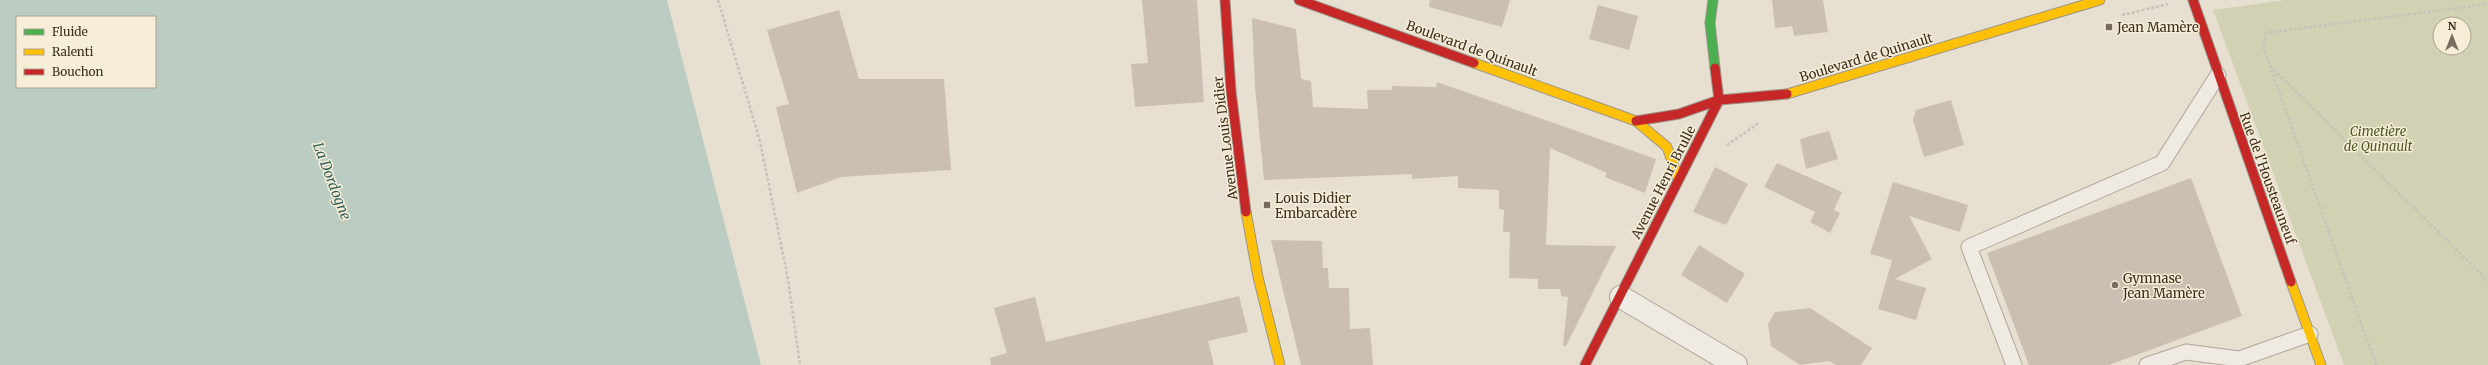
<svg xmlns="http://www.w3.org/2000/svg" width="2488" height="365" viewBox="0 0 2488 365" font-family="Merriweather,serif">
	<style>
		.cemetery { fill: #d1d1b3; fill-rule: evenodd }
		.water { fill: #bcccc2; fill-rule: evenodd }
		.building { fill: #cbbfb2 }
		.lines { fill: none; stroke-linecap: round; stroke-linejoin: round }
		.lane-casing { stroke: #ada599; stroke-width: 17 }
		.street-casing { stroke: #ada599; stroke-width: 24 }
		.fast-casing { stroke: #9c958a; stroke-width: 11 }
		.slow-casing { stroke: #9c958a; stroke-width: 11 }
		.jam-casing { stroke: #9c958a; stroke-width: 11 }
		.path { stroke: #c8c2b9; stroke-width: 2.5; stroke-dasharray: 3 2; stroke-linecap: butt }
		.lane { stroke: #efebe3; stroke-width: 15 }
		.street { stroke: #efebe3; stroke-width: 22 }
		.fast { stroke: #4caf50; stroke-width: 9 }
		.slow { stroke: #ffc107; stroke-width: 9 }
		.jam { stroke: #c62828; stroke-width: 9 }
		.poi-dot { fill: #786c5e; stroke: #f7eed8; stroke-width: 1.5 }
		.labels { text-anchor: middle; stroke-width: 3; stroke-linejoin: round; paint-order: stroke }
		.poi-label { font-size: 13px; fill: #3d2e20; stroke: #f7eed8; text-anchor: start }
		.street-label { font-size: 13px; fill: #3d2e20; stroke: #f7eed8 }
		.park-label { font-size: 13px; font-style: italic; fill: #4d5a26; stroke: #f7eed8 }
		.water-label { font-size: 14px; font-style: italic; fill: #2f5d5a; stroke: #f7eed8 }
	</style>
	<rect width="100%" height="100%" fill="#e7e0d1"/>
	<path class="cemetery" d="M 2285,0 L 2488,0 L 2488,365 L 2344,365 L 2213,10 ZM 2440,24 L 2464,24 L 2464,48 L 2440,48 Z"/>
	<path class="water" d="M 0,0 L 667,0 L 761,365 L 0,365 ZM 17,17 L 155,17 L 155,87 L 17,87 Z"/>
	<path class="building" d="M 1142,0 L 1197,0 L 1204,102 L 1135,107 L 1131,64 L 1148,63 Z
		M 1430,0 L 1510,0 L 1502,27 L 1429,7 Z
		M 1772,0 L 1823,0 L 1828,32 L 1794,36 L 1792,26 L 1775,28 Z
		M 1598,5 L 1638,16 L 1629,50 L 1589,39 Z
		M 839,10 L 859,79 L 944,79 L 951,170 L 841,177 L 797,193 L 776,107 L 789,104 L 767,30 Z
		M 1252,18 L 1296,29 L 1301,79 L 1311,81 L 1313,107 L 1368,109 L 1367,90 L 1392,90 L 1392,86 L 1436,87 L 1437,82 L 1656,159 L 1645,193 L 1605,177 L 1607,173 L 1550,148 L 1546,245 L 1616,246 L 1566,346 L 1563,346 L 1568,297 L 1561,296 L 1560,289 L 1538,289 L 1538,279 L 1509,278 L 1510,232 L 1503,232 L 1504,210 L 1499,209 L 1499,190 L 1458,188 L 1458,176 L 1412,179 L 1412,174 L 1264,180 L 1255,87 Z
		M 1951,100 L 1964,145 L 1924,157 L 1913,120 L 1916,110 Z
		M 1829,131 L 1838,159 L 1806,169 L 1800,139 Z
		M 1777,163 L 1842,192 L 1834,210 L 1840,213 L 1830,233 L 1810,222 L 1815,212 L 1764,187 Z
		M 1715,167 L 1748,184 L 1726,225 L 1693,212 Z
		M 2191,178 L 2242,316 L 2109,365 L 2029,365 L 1987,253 Z
		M 1893,182 L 1968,205 L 1960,232 L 1909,216 L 1932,259 L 1895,279 L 1926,288 L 1916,320 L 1878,309 L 1892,260 L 1870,254 Z
		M 1271,240 L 1322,241 L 1323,268 L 1328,268 L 1329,288 L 1349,288 L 1350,329 L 1370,328 L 1373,365 L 1301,365 Z
		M 1699,245 L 1745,274 L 1727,303 L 1681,275 Z
		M 1239,296 L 1248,332 L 1208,341 L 1214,365 L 991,365 L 990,358 L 1007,353 L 994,308 L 1035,297 L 1046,342 Z
		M 1810,308 L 1872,348 L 1861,365 L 1836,365 L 1829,361 L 1800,365 L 1771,346 L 1768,324 L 1775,312 Z"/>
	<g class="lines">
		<g class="lane-casing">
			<path id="lane" d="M 2014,365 L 1969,247 L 2162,163 L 2218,75
				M 2147,365 L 2186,352 L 2239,359 L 2310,334"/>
		</g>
		<g class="street-casing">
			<path id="street" d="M 1621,297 L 1736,365"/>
		</g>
		<g class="fast-casing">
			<path id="fast" d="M 1713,0 L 1710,23 L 1715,68"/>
		</g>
		<g class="slow-casing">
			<path id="slow" d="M 1474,63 L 1636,121 L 1667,147 L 1678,178
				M 1787,94 L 2100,0
				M 1246,212 L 1258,277 L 1280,365
				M 2291,282 L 2321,365"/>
		</g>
		<g class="jam-casing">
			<path id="jam" d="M 1225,0 L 1231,91 L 1246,212
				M 1299,0 L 1474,63
				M 2193,0 L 2291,282
				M 1636,121 L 1679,114 L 1719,100 L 1787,94
				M 1585,365 L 1719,100 L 1715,68"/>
		</g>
		<path class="path" d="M 718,0 L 760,141 L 788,279 L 800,365
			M 2122,15 L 2168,4
			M 2270,66 L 2488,281
			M 1727,145 L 1759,123
			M 2376,365 L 2263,46 L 2266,33 L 2488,4"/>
		<use href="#lane" class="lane"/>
		<use href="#street" class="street"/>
		<use href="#fast" class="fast"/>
		<use href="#slow" class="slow"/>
		<use href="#jam" class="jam"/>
	</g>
	<g class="poi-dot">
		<rect x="2105" y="23" width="8" height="8" rx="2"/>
		<rect x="1263" y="201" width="8" height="8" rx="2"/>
		<circle cx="2115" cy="285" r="4"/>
	</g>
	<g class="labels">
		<g class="poi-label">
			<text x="2117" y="32">Jean Mamère</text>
			<text x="1275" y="203">Louis Didier<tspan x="1275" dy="15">Embarcadère</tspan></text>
			<text x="2123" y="283">Gymnase<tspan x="2123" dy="15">Jean Mamère</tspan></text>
		</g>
		<g class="street-label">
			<text transform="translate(1472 48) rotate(20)" y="5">Boulevard de Quinault</text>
			<text transform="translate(1866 57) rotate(-17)" y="5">Boulevard de Quinault</text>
			<text transform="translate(1225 138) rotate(-97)" y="5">Avenue Louis Didier</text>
			<text transform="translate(2268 178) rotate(70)" y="5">Rue de l'Housteauneuf</text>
			<text transform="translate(1663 182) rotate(-63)" y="5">Avenue Henri Brulle</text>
		</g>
		<g class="park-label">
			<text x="2378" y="136">Cimetière<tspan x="2378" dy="15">de Quinault</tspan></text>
		</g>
		<g class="water-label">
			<text transform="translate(332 181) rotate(69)" y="5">La Dordogne</text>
		</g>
	</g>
	<rect x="16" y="16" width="140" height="72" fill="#f7eed8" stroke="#ada18e"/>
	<rect x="24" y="29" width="20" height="6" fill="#4caf50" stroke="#ada18e"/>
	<text x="52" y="36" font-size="12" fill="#3d2e20">Fluide</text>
	<rect x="24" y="49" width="20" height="6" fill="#ffc107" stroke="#ada18e"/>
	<text x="52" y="56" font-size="12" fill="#3d2e20">Ralenti</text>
	<rect x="24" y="69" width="20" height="6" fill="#c62828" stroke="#ada18e"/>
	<text x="52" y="76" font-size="12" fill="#3d2e20">Bouchon</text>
	<g transform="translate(2452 36)"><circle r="19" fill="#f7eed8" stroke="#ada18e"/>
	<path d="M0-3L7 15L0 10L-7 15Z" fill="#786c5e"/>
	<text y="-6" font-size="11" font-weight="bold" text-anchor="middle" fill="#3d2e20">N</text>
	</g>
</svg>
